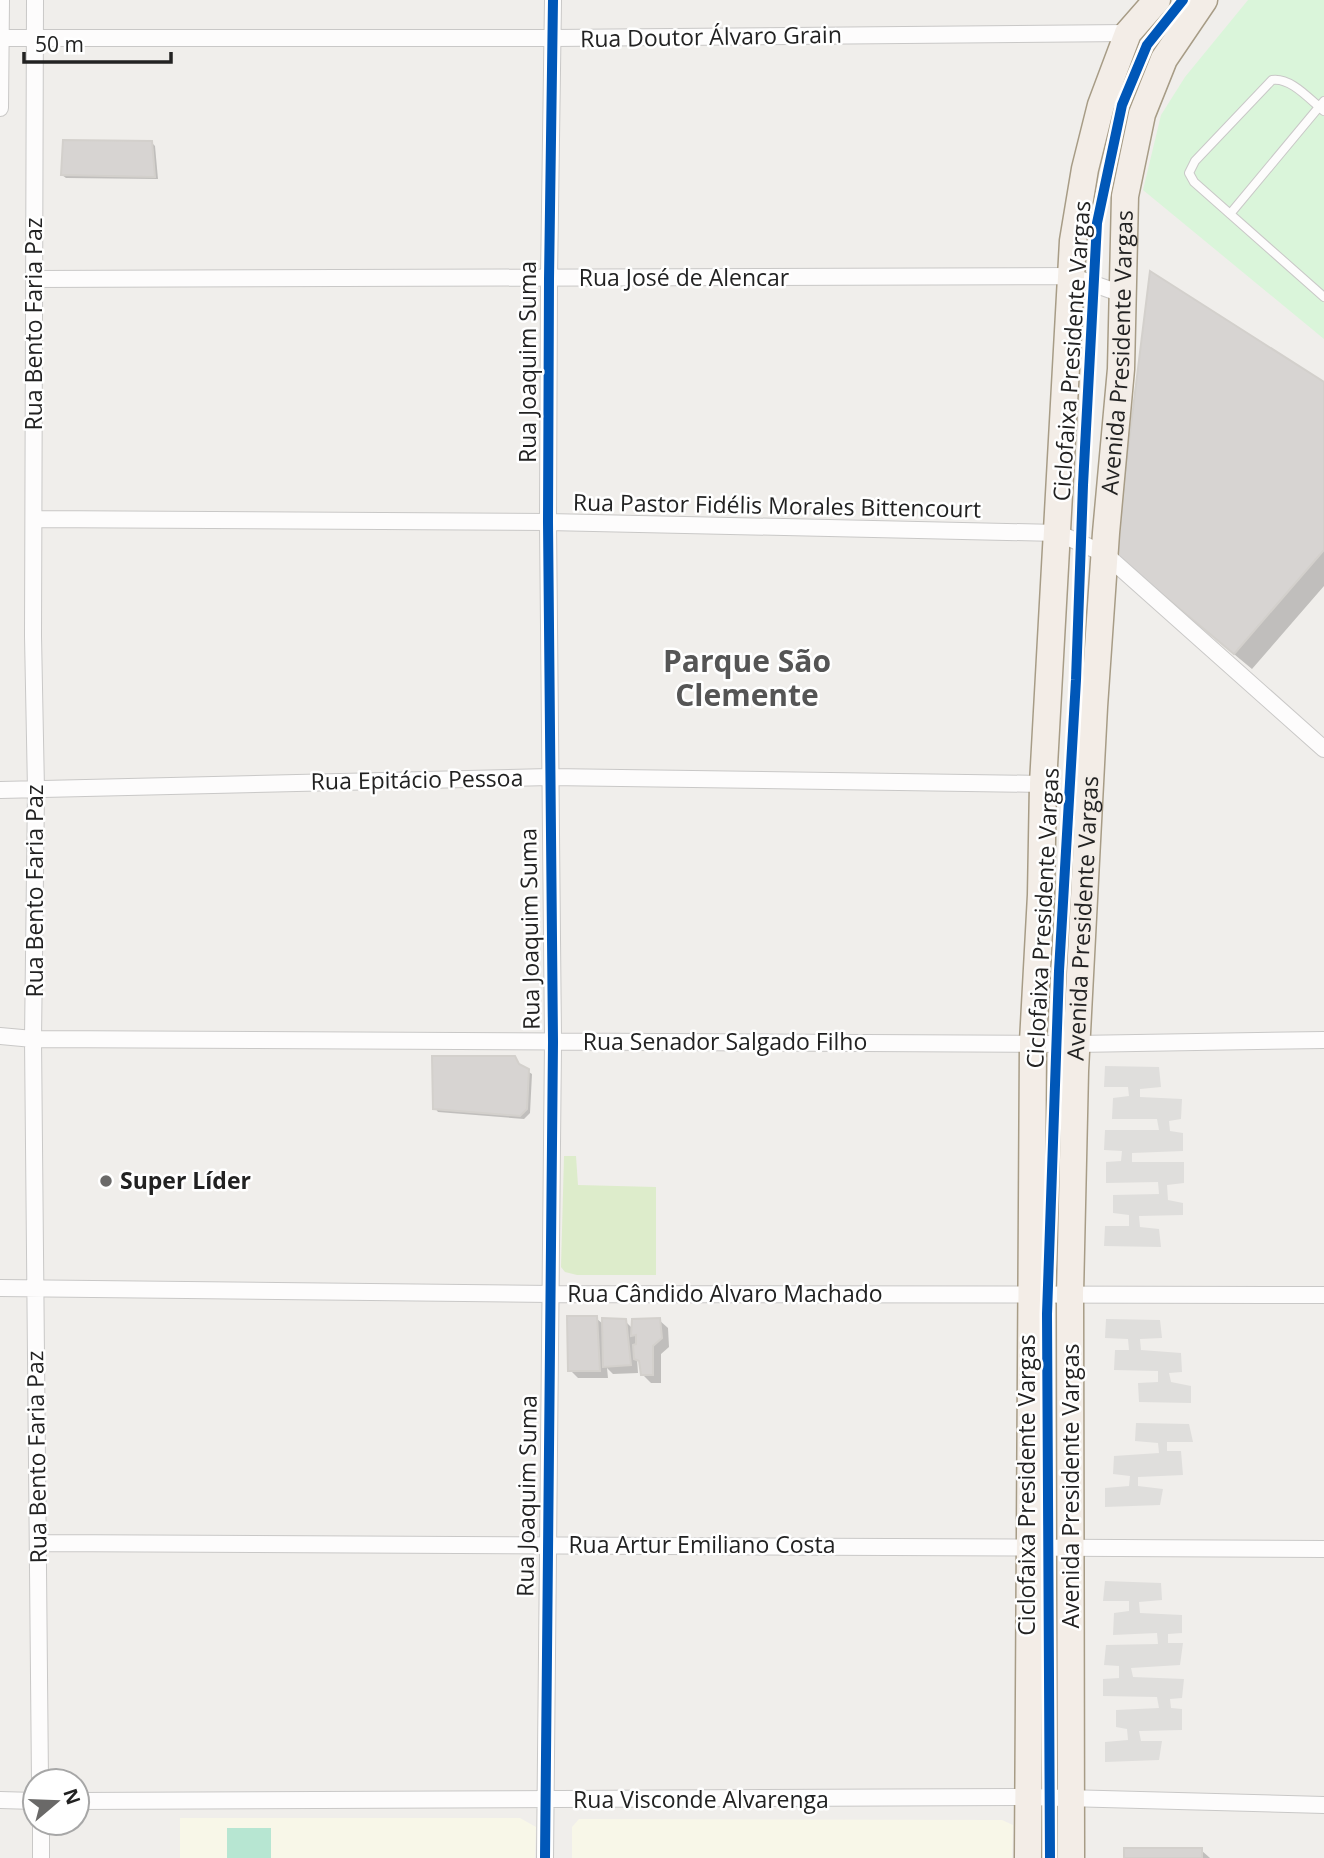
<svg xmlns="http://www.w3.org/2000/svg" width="1324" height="1858" viewBox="0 0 1324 1858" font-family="'Open Sans',sans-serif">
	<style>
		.residential { fill: #dfdedc }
		.education { fill: #f8f7e8 }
		.grass { fill: #ddeccb }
		.park { fill: #daf5da }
		.pitch { fill: #b7e6d2 }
		.shadow { fill: #0003 }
		.building { fill: #d7d4d2; stroke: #d3d0cc; stroke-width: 2 }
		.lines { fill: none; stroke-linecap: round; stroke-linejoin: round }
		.lane-casing { stroke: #c9c8c7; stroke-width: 10 }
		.street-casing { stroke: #c9c8c7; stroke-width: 18 }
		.primary-casing { stroke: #a79c86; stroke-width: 29 }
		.lane { stroke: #fdfcfc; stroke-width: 8 }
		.street { stroke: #fdfcfc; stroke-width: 16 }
		.primary { stroke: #f3ede7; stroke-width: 26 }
		.cycleway-casing { stroke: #fff; stroke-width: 15 }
		.cycleway { stroke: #0057b8; stroke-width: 10 }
		.poi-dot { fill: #6a6968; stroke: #fff; stroke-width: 2.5 }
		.labels { text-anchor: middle; stroke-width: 5; stroke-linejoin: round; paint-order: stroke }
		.street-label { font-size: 23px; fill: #222; stroke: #fff }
		.poi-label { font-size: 23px; font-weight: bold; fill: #222; stroke: #fff; text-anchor: start }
		.district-label { font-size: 30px; font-weight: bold; fill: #555; stroke: #fff }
	</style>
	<rect width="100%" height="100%" fill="#f0eeeb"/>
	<path class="residential" d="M 1105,1066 L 1159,1067 L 1161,1087 L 1140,1089 L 1140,1097 L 1182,1099 L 1181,1119 L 1169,1121 L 1170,1131 L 1183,1133 L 1183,1151 L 1132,1153 L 1132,1162 L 1184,1162 L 1184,1183 L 1167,1185 L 1168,1200 L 1183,1203 L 1183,1215 L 1139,1216 L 1140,1227 L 1159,1229 L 1161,1247 L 1104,1246 L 1105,1226 L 1129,1226 L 1129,1215 L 1113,1213 L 1113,1195 L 1159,1194 L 1158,1182 L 1106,1183 L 1106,1162 L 1121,1161 L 1122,1151 L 1104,1150 L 1105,1130 L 1159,1130 L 1157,1119 L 1112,1119 L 1113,1098 L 1129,1096 L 1128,1087 L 1104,1087 Z
		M 1106,1319 L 1160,1320 L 1162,1338 L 1140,1339 L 1141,1350 L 1181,1353 L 1182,1372 L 1169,1373 L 1171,1382 L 1191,1386 L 1191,1403 L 1139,1402 L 1138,1383 L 1158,1382 L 1158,1371 L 1114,1370 L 1115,1350 L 1129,1350 L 1128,1339 L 1105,1338 Z
		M 1136,1423 L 1189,1424 L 1193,1442 L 1167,1442 L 1167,1451 L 1181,1451 L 1183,1475 L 1138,1477 L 1138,1486 L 1163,1489 L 1160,1505 L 1105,1507 L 1105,1488 L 1129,1486 L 1130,1476 L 1113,1474 L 1114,1456 L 1159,1453 L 1158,1443 L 1135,1441 Z
		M 1105,1581 L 1161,1583 L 1162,1600 L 1139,1602 L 1140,1613 L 1182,1615 L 1182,1633 L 1168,1634 L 1168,1643 L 1183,1643 L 1180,1665 L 1131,1668 L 1133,1677 L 1184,1679 L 1182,1698 L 1170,1699 L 1171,1708 L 1182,1709 L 1182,1730 L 1139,1731 L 1141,1741 L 1162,1741 L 1159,1760 L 1105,1762 L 1105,1742 L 1128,1740 L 1127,1729 L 1116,1727 L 1116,1710 L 1159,1708 L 1157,1697 L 1103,1696 L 1103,1679 L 1119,1678 L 1119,1666 L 1104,1665 L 1106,1645 L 1158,1644 L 1157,1633 L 1113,1635 L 1114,1613 L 1129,1611 L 1129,1601 L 1103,1601 Z"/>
	<path class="education" d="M 180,1818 L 520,1818 L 536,1827 L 535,1858 L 180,1858 Z
		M 579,1819 L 1002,1820 L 1013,1825 L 1012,1858 L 572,1858 L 572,1827 Z"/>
	<path class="grass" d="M 564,1156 L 576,1156 L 578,1185 L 656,1187 L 656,1275 L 577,1275 L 565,1272 L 561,1267 Z"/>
	<path class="park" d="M 1248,0 L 1324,0 L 1324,339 L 1143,190 L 1161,115 L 1185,77 Z"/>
	<path class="pitch" d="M 227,1828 L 271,1828 L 271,1858 L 227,1858 Z"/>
	<path class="shadow" d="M 151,142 L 155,146 L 158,179 L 66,178 L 62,175 Z
		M 1324,384 L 1324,586 L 1252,669 L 1135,572 Z
		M 514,1057 L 521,1067 L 532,1074 L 530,1113 L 524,1119 L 438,1112 L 435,1108 Z
		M 596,1318 L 604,1325 L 625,1321 L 633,1329 L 659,1320 L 668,1328 L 669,1347 L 661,1354 L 661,1383 L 651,1383 L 643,1375 L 641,1364 L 637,1359 L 638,1373 L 613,1374 L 607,1368 L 608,1378 L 578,1378 L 570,1370 Z
		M 1201,1850 L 1210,1858 L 1126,1858 Z"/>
	<path class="building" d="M 63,140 L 152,141 L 155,177 L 61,175 Z
		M 1150,271 L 1324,382 L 1324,550 L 1234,654 L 1115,555 Z
		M 432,1056 L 515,1056 L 519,1064 L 529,1069 L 527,1109 L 520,1116 L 433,1109 Z
		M 567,1316 L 597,1316 L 600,1371 L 568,1371 Z
		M 602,1318 L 626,1319 L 631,1365 L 603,1367 Z
		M 660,1318 L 662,1338 L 653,1346 L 653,1375 L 641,1375 L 639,1361 L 634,1359 L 633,1345 L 636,1344 L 636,1335 L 631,1336 L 632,1319 Z
		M 1124,1848 L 1202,1848 L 1202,1858 L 1124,1858 Z"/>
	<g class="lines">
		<g class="lane-casing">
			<path id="lane" d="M 1324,111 C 1310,100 1291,77 1272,80 L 1195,161 L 1189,173 L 1194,182 L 1324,297
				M 1230,214 L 1324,101"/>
		</g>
		<g class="street-casing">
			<path id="street" d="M 35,0 L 33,636 L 36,790 L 33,1039 L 40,1781
				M 0,38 L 553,38 L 1128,33
				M 0,108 L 1,0
				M 34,279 L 1071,276 L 1122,294
				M 34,519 L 548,522 L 1058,533 L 1105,554 L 1324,749
				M 0,790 L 550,777 L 1043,784
				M 0,1036 L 33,1039 L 1076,1044 L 1324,1040
				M 0,1288 L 551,1294 L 1324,1295
				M 38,1543 L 1324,1549
				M 0,1800 L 35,1801
				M 77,1801 L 1028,1797 L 1324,1805
				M 41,1823 L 41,1858
				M 545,1858 L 553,1042 L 548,522 L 549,279 L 553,0"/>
		</g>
		<g class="primary-casing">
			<g id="primary">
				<path d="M 1028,1858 L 1033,1042 L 1041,895 L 1043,784 L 1073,241 L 1085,169 L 1101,105 L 1128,33 L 1157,0"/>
				<path id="s1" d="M 1071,1858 L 1070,1294 L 1075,1071 L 1094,707 L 1106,533 L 1121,369 L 1125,196 L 1142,114 L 1164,59 L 1204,0"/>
			</g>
		</g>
		<use href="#lane" class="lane"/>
		<use href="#street" class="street"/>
		<use href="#primary" class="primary"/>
		<g class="cycleway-casing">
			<path id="cycleway" d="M 545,1858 L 553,1042 L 548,522 L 549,279 L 553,0
				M 1050,1858 L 1047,1314 L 1059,971 L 1076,680 L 1083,485 L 1097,223 L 1122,105 L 1147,45 L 1183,0"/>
		</g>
		<use href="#cycleway" class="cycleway"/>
	</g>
	<circle class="poi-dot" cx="106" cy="1181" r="7"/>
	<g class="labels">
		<g class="street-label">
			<text transform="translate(711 37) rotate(-1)" y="8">Rua Doutor Álvaro Grain</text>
			<text x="684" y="286">Rua José de Alencar</text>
			<text transform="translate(34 324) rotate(-90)" y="8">Rua Bento Faria Paz</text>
			<text transform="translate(1072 351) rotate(-86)" y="8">Ciclofaixa Presidente Vargas</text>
			<text dy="8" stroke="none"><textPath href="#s1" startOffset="1507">Avenida Presidente Vargas</textPath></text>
			<text transform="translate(528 362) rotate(-90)" y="8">Rua Joaquim Suma</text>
			<text transform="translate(777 506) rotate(1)" y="8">Rua Pastor Fidélis Morales Bittencourt</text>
			<text transform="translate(417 780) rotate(-1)" y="8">Rua Epitácio Pessoa</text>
			<text transform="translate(35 891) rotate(-90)" y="8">Rua Bento Faria Paz</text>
			<text transform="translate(1043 918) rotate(-87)" y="8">Ciclofaixa Presidente Vargas</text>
			<text dy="8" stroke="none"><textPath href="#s1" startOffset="940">Avenida Presidente Vargas</textPath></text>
			<text transform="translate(530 929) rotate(-91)" y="8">Rua Joaquim Suma</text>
			<text x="725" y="1050">Rua Senador Salgado Filho</text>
			<text x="725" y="1302">Rua Cândido Alvaro Machado</text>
			<text transform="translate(37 1457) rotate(-91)" y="8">Rua Bento Faria Paz</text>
			<text transform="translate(1027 1485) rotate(-90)" y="8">Ciclofaixa Presidente Vargas</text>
			<text transform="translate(1071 1486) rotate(-90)" y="8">Avenida Presidente Vargas</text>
			<text transform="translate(527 1496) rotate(-89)" y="8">Rua Joaquim Suma</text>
			<text x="702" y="1553">Rua Artur Emiliano Costa</text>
			<text x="701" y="1808">Rua Visconde Alvarenga</text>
		</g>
		<g class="poi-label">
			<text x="120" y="1189">Super Líder</text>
		</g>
		<g class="district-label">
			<text x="747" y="672">Parque São<tspan x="747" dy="34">Clemente</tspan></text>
		</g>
	</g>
	<g transform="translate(56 1802) rotate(71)"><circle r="33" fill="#ffffff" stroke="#a7a7a7" stroke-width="2"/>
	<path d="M0-5L12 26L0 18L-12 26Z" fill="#6a6968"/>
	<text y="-10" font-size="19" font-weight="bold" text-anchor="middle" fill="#222222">N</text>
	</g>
	<path d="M24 52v10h147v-10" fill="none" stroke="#222222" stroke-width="3.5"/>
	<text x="35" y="52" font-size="21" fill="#222222" stroke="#ffffff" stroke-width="5" paint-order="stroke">50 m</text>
</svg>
